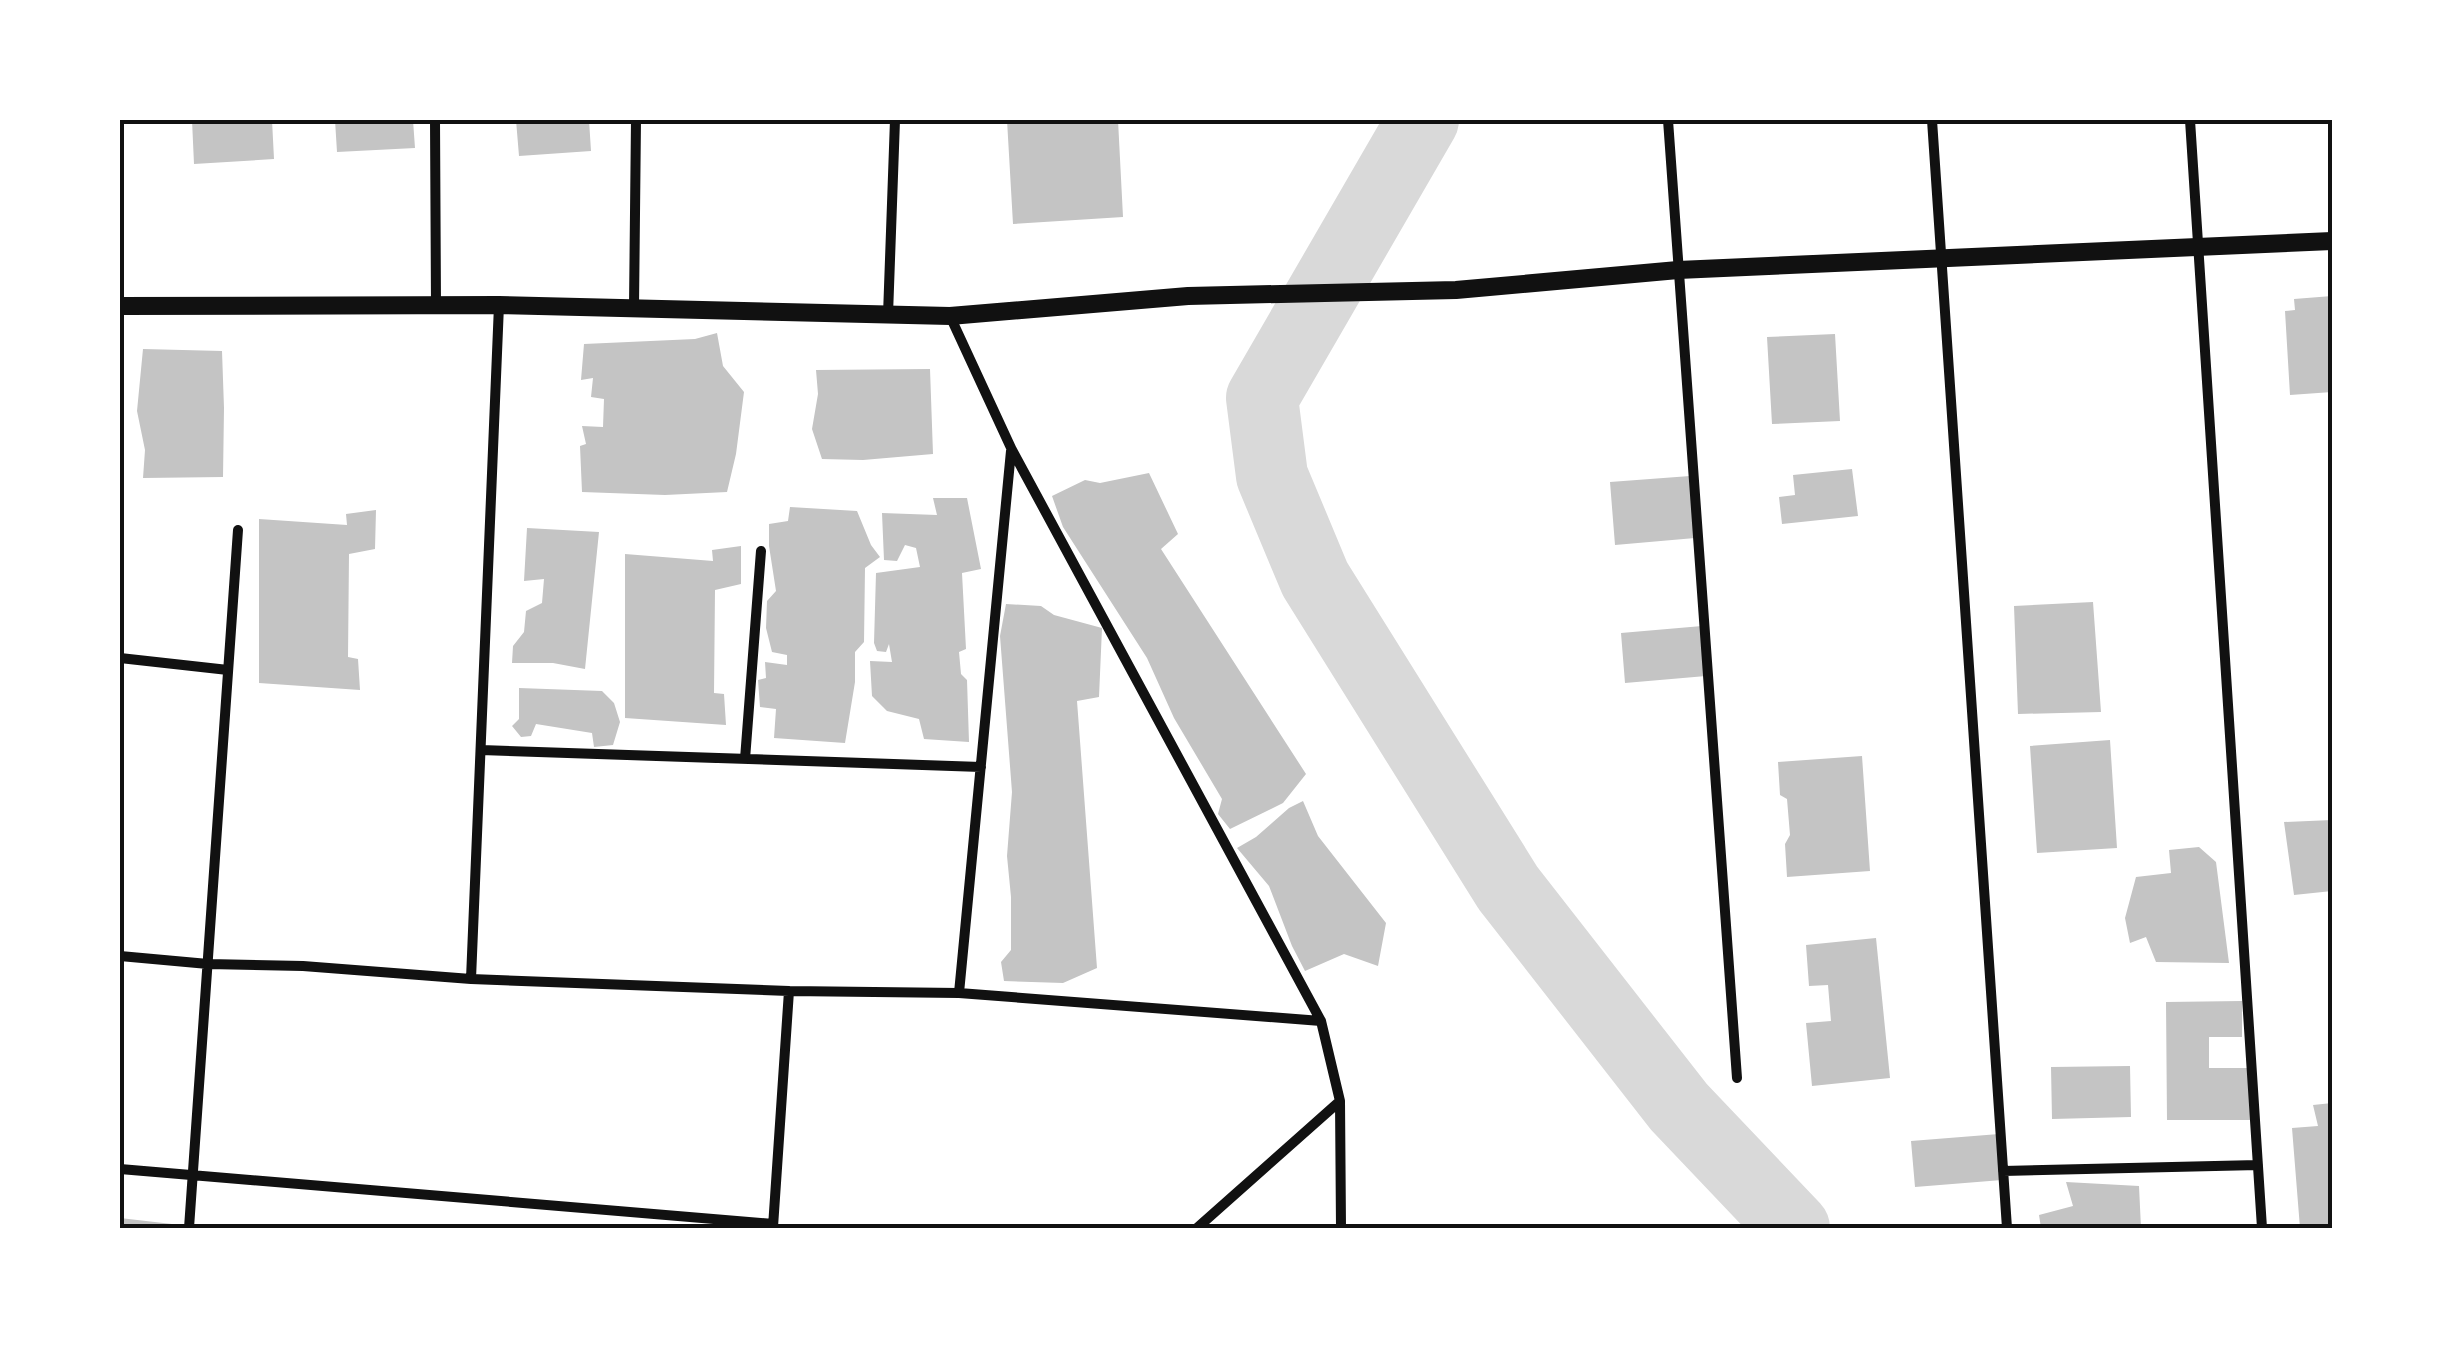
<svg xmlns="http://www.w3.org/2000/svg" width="2452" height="1348" viewBox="0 0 2452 1348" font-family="'DejaVu Sans',sans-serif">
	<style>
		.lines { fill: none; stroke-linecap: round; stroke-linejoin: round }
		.river { stroke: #d9d9d9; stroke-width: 72 }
		.building { fill: #c4c4c4 }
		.minor { stroke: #111; stroke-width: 10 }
		.tertiary { stroke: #111; stroke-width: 18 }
		.neatline { fill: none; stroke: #111; stroke-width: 4 }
	</style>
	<rect width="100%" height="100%" fill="#fff"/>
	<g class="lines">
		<path class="river" d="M 1423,120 L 1262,398 L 1272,476 L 1315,579 L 1508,888 L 1679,1107 L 1794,1228"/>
	</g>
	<path class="building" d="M 192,120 L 272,120 L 274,159 L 194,164 Z
		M 335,120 L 413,120 L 415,148 L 337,152 Z
		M 516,120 L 589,120 L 591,151 L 519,156 Z
		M 1007,120 L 1118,120 L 1123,217 L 1013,224 Z
		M 2332,296 L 2332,392 L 2290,395 L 2285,311 L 2295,310 L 2294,299 Z
		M 717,333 L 723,366 L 744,392 L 736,454 L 727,492 L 665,495 L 582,492 L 580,446 L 586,444 L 582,426 L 603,427 L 604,399 L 591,397 L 593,378 L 581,380 L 584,344 L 695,339 Z
		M 1835,334 L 1840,421 L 1772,424 L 1767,337 Z
		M 143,349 L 222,351 L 224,408 L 223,477 L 143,478 L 145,450 L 137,411 Z
		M 930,369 L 933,454 L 863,460 L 822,459 L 812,429 L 818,394 L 816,370 Z
		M 1852,469 L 1858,516 L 1782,524 L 1779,497 L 1795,495 L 1793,475 Z
		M 1149,473 L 1178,534 L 1161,549 L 1306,774 L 1283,803 L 1230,829 L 1218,814 L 1222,799 L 1174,718 L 1147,658 L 1063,527 L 1052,496 L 1085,480 L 1100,483 Z
		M 1690,476 L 1695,538 L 1615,545 L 1610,482 Z
		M 933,498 L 967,498 L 981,569 L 962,573 L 966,649 L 959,652 L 961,674 L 967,680 L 969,742 L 924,739 L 919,719 L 887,711 L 872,696 L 870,661 L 892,662 L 889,644 L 886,652 L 877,651 L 874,643 L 876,573 L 920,567 L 916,548 L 905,545 L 897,561 L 884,560 L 882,513 L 937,515 Z
		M 790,507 L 857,511 L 871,545 L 880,557 L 865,568 L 864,642 L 855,652 L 855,682 L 845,743 L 774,738 L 776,709 L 760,707 L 758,680 L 766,678 L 765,662 L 787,665 L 787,655 L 772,652 L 766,628 L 767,601 L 776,591 L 769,546 L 769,524 L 788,521 Z
		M 376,510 L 375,549 L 349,554 L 348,657 L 358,659 L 360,690 L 259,683 L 259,519 L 347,525 L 346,514 Z
		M 527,528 L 599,532 L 585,669 L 553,663 L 512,663 L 513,646 L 524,632 L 526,611 L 542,603 L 544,579 L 524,581 Z
		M 741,546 L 741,584 L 715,590 L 714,693 L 724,694 L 726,725 L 625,718 L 625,554 L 713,561 L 712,550 Z
		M 2093,602 L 2101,712 L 2018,714 L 2014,606 Z
		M 1006,604 L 1041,606 L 1054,615 L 1102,628 L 1099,697 L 1077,701 L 1097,968 L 1063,983 L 1004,981 L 1001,962 L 1011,950 L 1011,897 L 1007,856 L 1012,792 L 1000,636 Z
		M 1702,626 L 1706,676 L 1625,683 L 1621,633 Z
		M 519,688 L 602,691 L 614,703 L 620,722 L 613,745 L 594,747 L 592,733 L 536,724 L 531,736 L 521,737 L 512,726 L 519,719 Z
		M 2110,740 L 2117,848 L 2037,853 L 2030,746 Z
		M 1862,756 L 1870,871 L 1787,877 L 1785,844 L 1790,835 L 1787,799 L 1780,795 L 1778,762 Z
		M 1303,801 L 1318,836 L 1386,923 L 1378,966 L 1344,954 L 1305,971 L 1292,946 L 1269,886 L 1237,848 L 1256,837 L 1289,808 Z
		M 2332,820 L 2332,891 L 2294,895 L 2284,822 Z
		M 2199,847 L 2216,862 L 2229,963 L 2156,962 L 2146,937 L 2130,943 L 2125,918 L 2136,877 L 2171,873 L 2169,850 Z
		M 1876,938 L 1890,1078 L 1812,1086 L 1806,1023 L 1831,1021 L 1828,985 L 1809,986 L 1806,945 Z
		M 2242,1001 L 2242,1037 L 2209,1037 L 2209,1068 L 2251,1068 L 2251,1120 L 2167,1120 L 2166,1002 Z
		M 2130,1066 L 2131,1117 L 2052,1119 L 2051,1067 Z
		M 2332,1103 L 2332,1228 L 2300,1228 L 2292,1128 L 2318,1126 L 2313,1105 Z
		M 1999,1134 L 2002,1180 L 1915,1187 L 1911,1141 Z
		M 2066,1182 L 2139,1186 L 2141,1228 L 2041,1228 L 2039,1215 L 2073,1206 Z
		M 120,1218 L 172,1224 L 172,1228 L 120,1228 Z"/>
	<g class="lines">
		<path class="minor" d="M 435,120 L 436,305
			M 1668,120 L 1737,1078
			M 1932,120 L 2007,1228
			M 2190,120 L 2262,1228
			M 634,307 L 636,120
			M 888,315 L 895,120
			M 950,316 L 1012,450 L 1321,1021 L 1340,1101 L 1341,1228
			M 120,658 L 228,670
			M 481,750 L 981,767
			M 745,759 L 761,551
			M 120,956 L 208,964 L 303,966 L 471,979 L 789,991 L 959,993 L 1321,1021
			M 471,979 L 499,305
			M 959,993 L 1011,451
			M 120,1169 L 773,1224
			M 2003,1171 L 2258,1165
			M 773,1227 L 789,991
			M 189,1228 L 238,530
			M 1197,1228 L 1340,1101"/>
		<path class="tertiary" d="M 120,306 L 499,305 L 950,316 L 1188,296 L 1456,290 L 1678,270 L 2332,241"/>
	</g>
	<rect width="2452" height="1348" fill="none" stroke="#ffffff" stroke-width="245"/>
	<rect x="122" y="122" width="2208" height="1104" class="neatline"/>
</svg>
